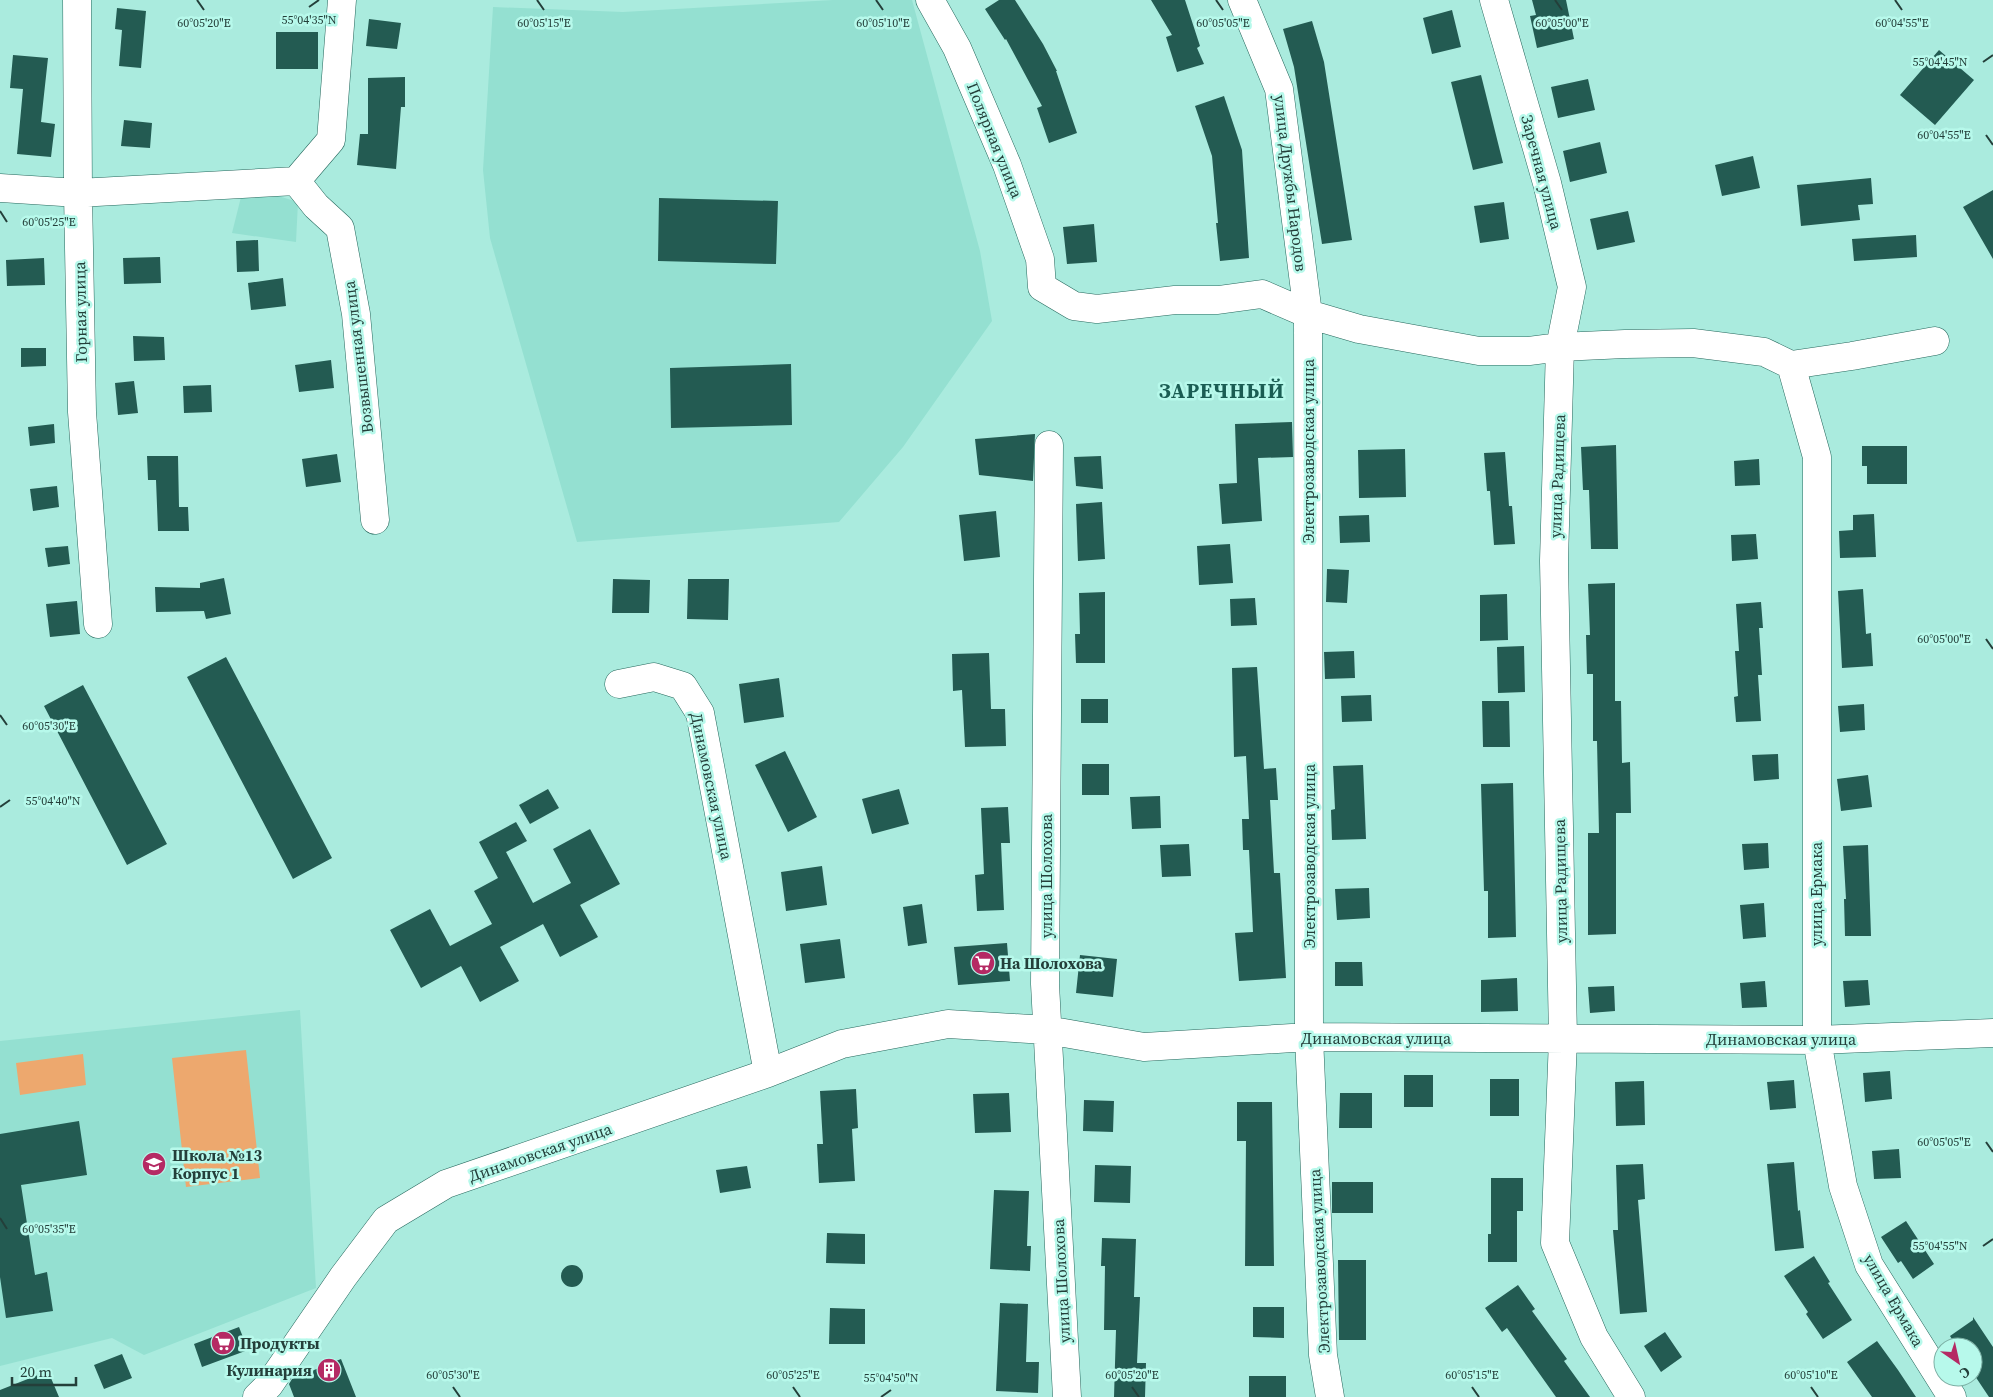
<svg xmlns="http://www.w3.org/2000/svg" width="1993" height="1397" viewBox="0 0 1993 1397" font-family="'Source Serif 4',serif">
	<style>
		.built { fill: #94e0d1 }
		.green { fill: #eda86e }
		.building { fill: #235b52 }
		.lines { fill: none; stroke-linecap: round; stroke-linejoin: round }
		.minor-casing { stroke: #26685d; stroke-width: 29 }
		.minor { stroke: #fff; stroke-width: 28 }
		.ticks { fill: none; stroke: #243f3a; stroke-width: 2 }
		.labels { text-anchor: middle; stroke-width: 5; stroke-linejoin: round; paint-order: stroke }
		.street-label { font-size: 16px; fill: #243f3a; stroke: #b7f9eb }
		.poi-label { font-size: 16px; font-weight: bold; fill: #243f3a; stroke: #b7f9eb; text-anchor: start }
		.district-label { font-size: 21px; font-weight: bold; letter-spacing: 1px; fill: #1a5d53; stroke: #b7f9eb }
		.ticks-label { font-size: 12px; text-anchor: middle; fill: #243f3a; stroke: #b7f9eb; stroke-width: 5; stroke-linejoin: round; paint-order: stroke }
	</style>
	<rect width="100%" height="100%" fill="#aaebde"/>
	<path class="built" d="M 833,0 L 912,0 L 980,251 L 992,321 L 903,447 L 839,522 L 577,542 L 490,238 L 483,170 L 493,7 L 623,12 Z
		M 275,195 L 298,202 L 296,242 L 232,233 L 241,197 Z
		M 300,1010 L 316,1288 L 144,1355 L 112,1338 L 0,1366 L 0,1041 Z"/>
	<path class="green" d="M 246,1050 L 260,1178 L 186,1187 L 172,1058 Z
		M 83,1054 L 86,1085 L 20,1095 L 16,1063 Z"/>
	<path class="building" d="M 999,0 L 1015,0 L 1043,44 L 1057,71 L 1056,71 L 1077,133 L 1049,143 L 1037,108 L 1042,106 L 1006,39 L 1005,40 L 985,9 Z
		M 1151,0 L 1185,0 L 1200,46 L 1197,48 L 1204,64 L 1177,72 L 1166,37 L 1172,35 Z
		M 1532,0 L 1566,0 L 1574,39 L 1537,48 L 1530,16 L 1536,15 Z
		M 117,8 L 146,11 L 141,68 L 119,66 L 122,30 L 115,29 Z
		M 1452,10 L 1461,47 L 1432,54 L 1423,18 Z
		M 369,19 L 401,23 L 397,49 L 366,46 Z
		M 1312,21 L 1324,62 L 1352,240 L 1322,244 L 1294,67 L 1283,29 Z
		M 276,32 L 318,32 L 318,69 L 276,69 Z
		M 1939,50 L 1974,80 L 1935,125 L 1900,95 Z
		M 13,55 L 48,58 L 41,122 L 55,124 L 51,157 L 17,154 L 23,89 L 10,88 Z
		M 1481,75 L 1503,163 L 1473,170 L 1451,82 Z
		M 405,77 L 405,107 L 401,107 L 396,169 L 357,165 L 360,134 L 368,134 L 368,78 Z
		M 1588,79 L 1595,110 L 1558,118 L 1551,87 Z
		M 1224,96 L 1242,150 L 1249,258 L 1220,261 L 1216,223 L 1218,223 L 1212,156 L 1195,106 Z
		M 124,120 L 152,123 L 150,148 L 121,146 Z
		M 1600,142 L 1607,173 L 1570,182 L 1563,151 Z
		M 1753,156 L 1760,188 L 1722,196 L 1715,165 Z
		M 1871,178 L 1873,204 L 1858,205 L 1860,220 L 1801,226 L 1797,185 Z
		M 1993,190 L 1993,259 L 1963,207 Z
		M 659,198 L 778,201 L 776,264 L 658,261 Z
		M 1504,202 L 1509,239 L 1480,243 L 1474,206 Z
		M 1628,211 L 1635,242 L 1597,250 L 1590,219 Z
		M 1094,224 L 1097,262 L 1067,264 L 1063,227 Z
		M 1916,235 L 1917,257 L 1854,261 L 1852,239 Z
		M 258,240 L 259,271 L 237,272 L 236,241 Z
		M 160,257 L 161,283 L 124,284 L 123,258 Z
		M 44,258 L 45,285 L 7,286 L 6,260 Z
		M 283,278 L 286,306 L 251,310 L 248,283 Z
		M 133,336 L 164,337 L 165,360 L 134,361 Z
		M 21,348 L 46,348 L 46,366 L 21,367 Z
		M 331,360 L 334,388 L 299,392 L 295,365 Z
		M 791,364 L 792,425 L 671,428 L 670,368 Z
		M 134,381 L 138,413 L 118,415 L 115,383 Z
		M 211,385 L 212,412 L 184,413 L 183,386 Z
		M 1292,422 L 1293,457 L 1258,458 L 1262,521 L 1222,524 L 1219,484 L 1237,483 L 1235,424 Z
		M 54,424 L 55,443 L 30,446 L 28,427 Z
		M 1035,434 L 1033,481 L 979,475 L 975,439 Z
		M 1616,445 L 1618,549 L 1591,549 L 1589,490 L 1583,490 L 1581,447 Z
		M 1862,446 L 1907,446 L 1907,484 L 1867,484 L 1867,466 L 1862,466 Z
		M 1405,449 L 1406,497 L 1359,498 L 1358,450 Z
		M 1505,452 L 1509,506 L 1512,506 L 1515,544 L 1494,545 L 1490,491 L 1487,491 L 1484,453 Z
		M 337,454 L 341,482 L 306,487 L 302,459 Z
		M 147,456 L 178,456 L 179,507 L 188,507 L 189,531 L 158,531 L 156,480 L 148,480 Z
		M 1101,456 L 1103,489 L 1076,486 L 1074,457 Z
		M 1759,459 L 1760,485 L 1735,486 L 1734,461 Z
		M 57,486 L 59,507 L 33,511 L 30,489 Z
		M 1102,502 L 1105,559 L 1078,561 L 1076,504 Z
		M 996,511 L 1000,557 L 964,561 L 959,515 Z
		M 1874,514 L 1876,557 L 1840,558 L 1839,531 L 1853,530 L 1853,515 Z
		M 1369,515 L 1370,542 L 1340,543 L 1339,516 Z
		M 1756,534 L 1758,559 L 1732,561 L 1731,535 Z
		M 1230,544 L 1233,583 L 1199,585 L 1197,546 Z
		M 68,546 L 70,564 L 48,567 L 45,548 Z
		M 1327,569 L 1349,570 L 1347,603 L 1326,602 Z
		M 224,578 L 231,614 L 206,619 L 204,611 L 156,612 L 155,587 L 200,588 L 200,583 Z
		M 613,579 L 650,580 L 649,613 L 612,613 Z
		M 688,579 L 729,579 L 728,620 L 687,619 Z
		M 1615,583 L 1615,701 L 1621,701 L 1622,763 L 1630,762 L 1631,813 L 1616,813 L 1616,934 L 1588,935 L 1588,833 L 1599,833 L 1597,741 L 1593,741 L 1593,674 L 1587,674 L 1586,635 L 1590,635 L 1588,584 Z
		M 1863,589 L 1866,634 L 1871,633 L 1873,666 L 1842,668 L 1838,591 Z
		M 1105,592 L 1105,663 L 1076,663 L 1075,634 L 1080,634 L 1079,593 Z
		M 1507,594 L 1508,640 L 1480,641 L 1480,595 Z
		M 1255,598 L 1257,625 L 1231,626 L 1230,599 Z
		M 77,601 L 80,634 L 50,637 L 46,604 Z
		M 1761,602 L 1763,628 L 1759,628 L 1762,675 L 1758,675 L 1761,721 L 1736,722 L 1734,697 L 1738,696 L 1735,651 L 1739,651 L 1736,604 Z
		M 1524,646 L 1525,692 L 1498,693 L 1497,647 Z
		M 1354,651 L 1355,678 L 1325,679 L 1324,652 Z
		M 989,653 L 991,709 L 1005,709 L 1006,746 L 965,747 L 962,690 L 953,691 L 952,654 Z
		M 226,657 L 332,858 L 293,879 L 187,677 Z
		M 1257,667 L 1264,769 L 1276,768 L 1278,800 L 1270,800 L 1274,873 L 1280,873 L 1286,978 L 1239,981 L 1235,933 L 1253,932 L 1249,850 L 1243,850 L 1242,819 L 1249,819 L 1246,756 L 1234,757 L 1232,668 Z
		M 779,678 L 784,717 L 744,723 L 739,684 Z
		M 83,685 L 167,844 L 127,865 L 44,706 Z
		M 1371,695 L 1372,721 L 1342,722 L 1341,696 Z
		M 1081,699 L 1108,699 L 1108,723 L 1081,723 Z
		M 1482,701 L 1509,701 L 1510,747 L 1483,747 Z
		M 1864,704 L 1865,730 L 1840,732 L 1838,706 Z
		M 785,751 L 817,817 L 788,832 L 755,765 Z
		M 1778,754 L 1779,779 L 1754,781 L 1752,755 Z
		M 1082,764 L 1109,764 L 1109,795 L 1082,795 Z
		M 1363,765 L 1366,839 L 1332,840 L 1331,810 L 1335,809 L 1333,766 Z
		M 1868,775 L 1872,807 L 1841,811 L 1837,779 Z
		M 1513,783 L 1516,937 L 1488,938 L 1488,891 L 1484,891 L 1481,784 Z
		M 548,789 L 559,808 L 530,824 L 519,805 Z
		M 899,789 L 909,824 L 872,834 L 862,799 Z
		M 1160,796 L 1161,828 L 1132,829 L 1130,797 Z
		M 1008,807 L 1010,843 L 1001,843 L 1004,910 L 977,911 L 975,875 L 984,874 L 981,808 Z
		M 516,822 L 527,841 L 506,852 L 533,903 L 571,883 L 553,849 L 590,829 L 620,884 L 580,905 L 598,937 L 560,957 L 543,924 L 500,947 L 519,981 L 480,1002 L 461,966 L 421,988 L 390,930 L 430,909 L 450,946 L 492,924 L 474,891 L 498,878 L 479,842 Z
		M 1768,843 L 1769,868 L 1744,870 L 1742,844 Z
		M 1189,844 L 1191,876 L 1162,877 L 1160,845 Z
		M 1868,845 L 1871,936 L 1845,936 L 1844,899 L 1846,899 L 1843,846 Z
		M 822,866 L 827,905 L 786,911 L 781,872 Z
		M 1369,888 L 1370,918 L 1337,920 L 1335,889 Z
		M 1764,903 L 1766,937 L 1743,939 L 1740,905 Z
		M 922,904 L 927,943 L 908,946 L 903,907 Z
		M 840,939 L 845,978 L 805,983 L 800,944 Z
		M 1007,943 L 1010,981 L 958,985 L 954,947 Z
		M 1080,955 L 1117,959 L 1113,997 L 1076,993 Z
		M 1335,962 L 1362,962 L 1363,986 L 1335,986 Z
		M 1517,978 L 1518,1011 L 1481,1012 L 1481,980 Z
		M 1868,980 L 1870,1005 L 1845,1007 L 1843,981 Z
		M 1765,981 L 1767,1007 L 1742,1008 L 1740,983 Z
		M 1614,986 L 1615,1011 L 1590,1013 L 1588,987 Z
		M 1890,1071 L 1892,1099 L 1865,1102 L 1863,1073 Z
		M 1404,1075 L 1433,1075 L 1433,1107 L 1404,1107 Z
		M 1490,1079 L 1519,1079 L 1519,1116 L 1490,1116 Z
		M 1794,1080 L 1796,1108 L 1770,1110 L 1767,1082 Z
		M 1644,1081 L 1645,1125 L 1616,1126 L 1615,1082 Z
		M 856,1089 L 858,1128 L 852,1129 L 855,1181 L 819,1183 L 817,1144 L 823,1144 L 820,1091 Z
		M 1009,1093 L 1011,1132 L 975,1133 L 973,1094 Z
		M 1340,1093 L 1372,1093 L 1372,1128 L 1339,1128 Z
		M 1084,1100 L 1114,1101 L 1113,1132 L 1083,1131 Z
		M 1237,1102 L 1272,1102 L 1274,1266 L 1245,1266 L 1246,1141 L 1237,1141 Z
		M 79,1121 L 87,1175 L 21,1185 L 35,1275 L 47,1272 L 53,1311 L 6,1318 L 0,1277 L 0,1134 Z
		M 1899,1149 L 1901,1178 L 1874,1179 L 1872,1151 Z
		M 1794,1162 L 1798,1211 L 1800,1210 L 1804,1248 L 1775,1251 L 1767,1164 Z
		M 1643,1164 L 1645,1199 L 1638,1200 L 1647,1312 L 1620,1314 L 1613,1230 L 1618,1230 L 1616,1165 Z
		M 1095,1165 L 1131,1166 L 1130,1203 L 1094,1202 Z
		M 747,1166 L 751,1188 L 720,1193 L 716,1170 Z
		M 1491,1178 L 1523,1178 L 1523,1211 L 1517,1211 L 1517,1262 L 1488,1262 L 1488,1234 L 1491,1234 Z
		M 1332,1182 L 1373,1182 L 1373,1213 L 1332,1213 Z
		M 994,1190 L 1029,1191 L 1027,1246 L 1031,1246 L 1030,1271 L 990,1269 Z
		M 1906,1221 L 1934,1264 L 1913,1279 L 1901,1261 L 1898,1263 L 1881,1237 Z
		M 827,1233 L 865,1234 L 865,1264 L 826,1263 Z
		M 1102,1238 L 1136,1239 L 1134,1297 L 1140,1297 L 1137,1363 L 1146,1363 L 1145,1397 L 1114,1397 L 1116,1330 L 1104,1330 L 1105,1266 L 1101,1266 Z
		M 1814,1256 L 1830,1282 L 1828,1283 L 1852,1320 L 1823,1339 L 1806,1314 L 1808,1312 L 1784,1276 Z
		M 1338,1260 L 1366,1260 L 1366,1340 L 1339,1340 Z
		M561 1276a11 11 0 1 1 22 0a11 11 0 1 1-22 0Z
		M 1518,1285 L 1535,1309 L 1532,1311 L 1567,1359 L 1564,1361 L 1590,1397 L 1556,1397 L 1507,1328 L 1502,1332 L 1485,1308 Z
		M 1000,1303 L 1028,1304 L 1026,1362 L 1039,1362 L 1038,1393 L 996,1391 Z
		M 1253,1307 L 1284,1307 L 1284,1338 L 1253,1337 Z
		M 830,1308 L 865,1309 L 865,1344 L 829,1344 Z
		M 1973,1317 L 1993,1347 L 1993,1397 L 1989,1397 L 1973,1373 L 1973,1347 L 1957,1347 L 1950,1336 L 1973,1320 Z
		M 239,1327 L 248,1350 L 202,1367 L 194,1344 Z
		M 1665,1332 L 1682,1357 L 1661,1372 L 1644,1346 Z
		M 1877,1341 L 1898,1370 L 1916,1397 L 1872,1397 L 1847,1362 Z
		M 122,1354 L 132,1378 L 104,1389 L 94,1365 Z
		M 341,1359 L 356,1397 L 294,1397 L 289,1384 L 292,1379 Z
		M 48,1371 L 59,1397 L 0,1397 L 0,1390 Z
		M 1249,1376 L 1286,1376 L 1286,1397 L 1249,1397 Z"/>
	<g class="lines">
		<g class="minor-casing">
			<path id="minor" d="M 77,0 L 78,193 L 82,412 L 98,624
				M 930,0 L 957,48 L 1007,165 L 1040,259 L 1042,287 L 1074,306 L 1097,309 L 1175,300 L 1218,300 L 1262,294 L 1308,314 L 1359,329 L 1479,351 L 1529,351 L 1560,347 L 1625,344 L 1693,343 L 1764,352 L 1791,365 L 1852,356 L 1935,341
				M 1242,0 L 1279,89 L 1308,314 L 1309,1037 L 1323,1355 L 1330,1397
				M 1494,0 L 1547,183 L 1572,287 L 1560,347 L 1554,561 L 1563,1039 L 1555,1243 L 1594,1337 L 1631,1397
				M 296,181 L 331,140 L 342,0
				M 0,188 L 78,193 L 296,181 L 316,206 L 340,228 L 356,314 L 375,520
				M 1791,365 L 1817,457 L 1817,1040 L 1843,1186 L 1869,1265 L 1952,1397
				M 1049,445 L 1045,984 L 1067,1397
				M 619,684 L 654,677 L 683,686 L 700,713 L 768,1073
				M 257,1397 L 269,1385 L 343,1277 L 386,1220 L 446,1184 L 768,1073 L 842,1044 L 948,1024 L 1047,1030 L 1144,1047 L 1309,1037 L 1817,1040 L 1993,1033"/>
		</g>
		<use href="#minor" class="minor"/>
	</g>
	<path class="ticks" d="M 197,0 L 204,10M 537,0 L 544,10M 876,0 L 883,10M 1216,0 L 1223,10M 1555,0 L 1562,10M 1895,0 L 1902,10M 309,7 L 319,0M 1983,62 L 1993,55M 1986,135 L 1993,145M 0,211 L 7,222M 1986,639 L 1993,649M 0,715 L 7,725M 0,807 L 10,800M 1986,1142 L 1993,1152M 0,1218 L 7,1229M 1983,1246 L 1993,1239M 453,1387 L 460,1397M 793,1387 L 800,1397M 1132,1387 L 1139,1397M 1472,1387 L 1479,1397M 1811,1387 L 1818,1397M 881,1397 L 891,1390"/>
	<defs>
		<g id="supermarket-disc" transform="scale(1.25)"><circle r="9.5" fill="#b52a64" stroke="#b7f9eb"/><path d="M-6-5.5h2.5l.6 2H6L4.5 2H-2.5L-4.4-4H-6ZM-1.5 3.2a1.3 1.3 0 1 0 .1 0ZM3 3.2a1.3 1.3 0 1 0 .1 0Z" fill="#fff"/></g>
		<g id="school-disc" transform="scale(1.25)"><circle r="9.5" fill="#b52a64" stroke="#b7f9eb"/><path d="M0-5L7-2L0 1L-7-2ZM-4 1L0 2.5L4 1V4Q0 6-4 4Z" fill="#fff"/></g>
		<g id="building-disc" transform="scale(1.25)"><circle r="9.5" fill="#b52a64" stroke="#b7f9eb"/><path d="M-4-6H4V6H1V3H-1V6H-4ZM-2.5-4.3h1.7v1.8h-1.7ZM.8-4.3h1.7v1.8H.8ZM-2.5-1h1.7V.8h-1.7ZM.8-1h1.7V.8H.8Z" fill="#fff"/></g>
	</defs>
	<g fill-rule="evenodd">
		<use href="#supermarket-disc" x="983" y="963"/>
		<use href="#school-disc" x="154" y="1164"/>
		<use href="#supermarket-disc" x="223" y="1343"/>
		<use href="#building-disc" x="329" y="1370"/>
	</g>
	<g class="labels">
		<g class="street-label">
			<text transform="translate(995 140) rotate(68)" y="6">Полярная улица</text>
			<text transform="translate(1542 172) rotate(75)" y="6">Заречная улица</text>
			<text transform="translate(1291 183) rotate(83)" y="6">улица Дружбы Народов</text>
			<text transform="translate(80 312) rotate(-91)" y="6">Горная улица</text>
			<text transform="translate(358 357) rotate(-97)" y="6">Возвышенная улица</text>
			<text transform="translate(1308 451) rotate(-90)" y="6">Электрозаводская улица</text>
			<text transform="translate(1557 476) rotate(-88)" y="6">улица Радищева</text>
			<text transform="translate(712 786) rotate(78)" y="6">Динамовская улица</text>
			<text transform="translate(1309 856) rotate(-90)" y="6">Электрозаводская улица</text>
			<text transform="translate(1046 876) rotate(-90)" y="6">улица Шолохова</text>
			<text transform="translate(1560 881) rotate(-91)" y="6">улица Радищева</text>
			<text transform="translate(1816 894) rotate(-90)" y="6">улица Ермака</text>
			<text x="1376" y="1044">Динамовская улица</text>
			<text x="1781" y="1045">Динамовская улица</text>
			<text transform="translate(540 1152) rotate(-19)" y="6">Динамовская улица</text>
			<text transform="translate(1319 1261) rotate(-93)" y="6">Электрозаводская улица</text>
			<text transform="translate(1061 1281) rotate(-93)" y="6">улица Шолохова</text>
			<text transform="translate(1894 1300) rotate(60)" y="6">улица Ермака</text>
		</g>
		<g class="poi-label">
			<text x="1000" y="969">На Шолохова</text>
			<text x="172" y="1161">Школа №13<tspan x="172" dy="18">Корпус 1</tspan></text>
			<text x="240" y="1349">Продукты</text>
			<text x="312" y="1376" text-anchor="end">Кулинария</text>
		</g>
		<g class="district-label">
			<text x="1222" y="398">ЗАРЕЧНЫЙ</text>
		</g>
	</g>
	<g class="ticks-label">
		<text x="309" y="24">55°04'35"N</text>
		<text x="1902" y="27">60°04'55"E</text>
		<text x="544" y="27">60°05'15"E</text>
		<text x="883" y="27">60°05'10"E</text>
		<text x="1562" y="27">60°05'00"E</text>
		<text x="204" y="27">60°05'20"E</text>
		<text x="1223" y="27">60°05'05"E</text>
		<text x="1940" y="66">55°04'45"N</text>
		<text x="1944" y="139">60°04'55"E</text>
		<text x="49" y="226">60°05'25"E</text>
		<text x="1944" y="643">60°05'00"E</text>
		<text x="49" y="730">60°05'30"E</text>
		<text x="53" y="805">55°04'40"N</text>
		<text x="1944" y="1146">60°05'05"E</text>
		<text x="49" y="1233">60°05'35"E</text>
		<text x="1940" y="1250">55°04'55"N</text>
		<text x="453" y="1379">60°05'30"E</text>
		<text x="793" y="1379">60°05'25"E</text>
		<text x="1132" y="1379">60°05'20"E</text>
		<text x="1472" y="1379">60°05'15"E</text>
		<text x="1811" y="1379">60°05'10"E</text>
		<text x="891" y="1382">55°04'50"N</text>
	</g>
	<g transform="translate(1958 1362) rotate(146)"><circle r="24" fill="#b7f9eb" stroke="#7cafa4"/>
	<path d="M0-4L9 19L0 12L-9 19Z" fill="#b52a64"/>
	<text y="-8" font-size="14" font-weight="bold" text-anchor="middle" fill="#243f3a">С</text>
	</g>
	<path d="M12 1377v8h64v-8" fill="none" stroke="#243f3a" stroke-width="2.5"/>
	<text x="20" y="1377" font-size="15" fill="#243f3a" stroke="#b7f9eb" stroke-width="4" paint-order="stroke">20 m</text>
</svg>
